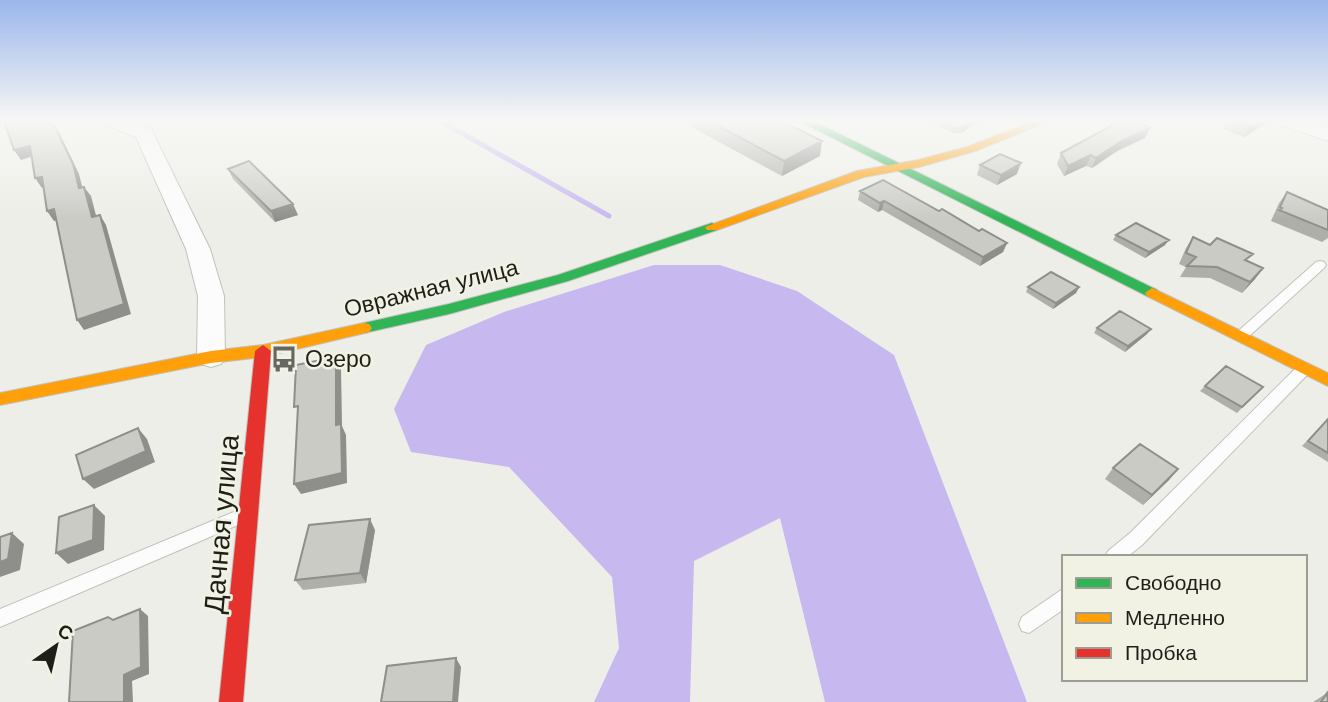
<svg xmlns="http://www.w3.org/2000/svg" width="1328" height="702" viewBox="0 0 1328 702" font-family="Helvetica,sans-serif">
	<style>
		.water { fill: #c8b8f0 }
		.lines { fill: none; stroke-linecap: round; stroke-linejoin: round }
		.stream { stroke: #c8b8f0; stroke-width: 5 }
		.lane-casing { stroke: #c1c1bc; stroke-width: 2 }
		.street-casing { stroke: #c1c1bc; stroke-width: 2 }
		.fast-casing { stroke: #c1c1bc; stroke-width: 2 }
		.slow-casing { stroke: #c1c1bc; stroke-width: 2 }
		.jam-casing { stroke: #c1c1bc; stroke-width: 2 }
		.lane { fill: #fcfcfc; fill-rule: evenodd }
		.street { fill: #fcfcfc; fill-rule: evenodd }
		.fast { fill: #30b455; fill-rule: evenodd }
		.slow { fill: #ff9f0a; fill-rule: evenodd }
		.jam { fill: #e5322d; fill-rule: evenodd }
		.wall { fill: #afafaa }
		.shaded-wall { fill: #8e8e8b }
		.building { fill: #cbcbc6; stroke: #8e8e8b; stroke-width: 2 }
		.labels { text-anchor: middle; stroke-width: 5; stroke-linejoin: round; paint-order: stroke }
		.street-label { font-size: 23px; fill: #1f1f1a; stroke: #f1f2e4 }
		.poi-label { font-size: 23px; fill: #1f1f1a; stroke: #f1f2e4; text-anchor: start }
		.near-street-label { font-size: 28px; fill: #1f1f1a; stroke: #f1f2e4 }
	</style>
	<rect width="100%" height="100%" fill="#eeeee8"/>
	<path class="water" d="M 654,265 L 720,265 L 797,291 L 894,355 L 1027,702 L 825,702 L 780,518 L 694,561 L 690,702 L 594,702 L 619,648 L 612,577 L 509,467 L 411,452 L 394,409 L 426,345 L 504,312 Z"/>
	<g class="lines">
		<path class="stream" d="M 440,121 L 609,216"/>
		<g class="lane-casing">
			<path id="lane" d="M 1320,261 L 1324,262 L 1326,265 L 1324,268 L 1246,339 L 1236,339 L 1234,336 L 1236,333 L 1316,262 Z
				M 1305,363 L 1310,364 L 1312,368 L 1310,372 L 1142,545 L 1127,557 L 1105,557 L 1108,551 L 1130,533 L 1300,364 Z
				M 241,509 L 247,511 L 250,516 L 247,521 L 0,627 L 0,609 Z
				M 1064,588 L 1064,609 L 1029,633 L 1022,631 L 1019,624 L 1022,617 Z"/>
		</g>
		<g class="street-casing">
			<path id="street" d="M 105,121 L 132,121 L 151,129 L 210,249 L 224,296 L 225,357 L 221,364 L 211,367 L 201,364 L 197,357 L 198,296 L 186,249 L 136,137 L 107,125 Z
				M 1279,121 L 1308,121 L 1328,128 L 1328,141 L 1281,125 Z"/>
		</g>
		<g class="fast-casing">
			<path id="fast" d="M 799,121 L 813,121 L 1157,290 L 1159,293 L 1152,298 L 1147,296 Z
				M 712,223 L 719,227 L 717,230 L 568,281 L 449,314 L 364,333 L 356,328 L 364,323 L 449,304 L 558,275 Z"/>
		</g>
		<g class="slow-casing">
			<path id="slow" d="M 1034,121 L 1050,121 L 975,151 L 919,167 L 864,177 L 717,230 L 707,230 L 705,227 L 857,171 L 918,160 L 967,147 Z
				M 1152,288 L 1328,373 L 1328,386 L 1147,296 L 1145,293 Z
				M 364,323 L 369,324 L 372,328 L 369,332 L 263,357 L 211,363 L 0,405 L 0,393 L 211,351 L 263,345 Z"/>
		</g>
		<g class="jam-casing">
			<path id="jam" d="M 263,345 L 271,351 L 243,702 L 219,702 L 255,351 Z"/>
		</g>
		<use href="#lane" class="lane"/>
		<use href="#street" class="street"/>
		<use href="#fast" class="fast"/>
		<use href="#slow" class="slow"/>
		<use href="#jam" class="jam"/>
	</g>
	<path class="wall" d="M 691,121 L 782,121 L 820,156 L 782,176 L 691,127 Z
		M 927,121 L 980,121 L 961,133 L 953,133 Z
		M 1227,121 L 1270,121 L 1244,137 L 1223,129 Z
		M 1150,128 L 1145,138 L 1117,151 L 1092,168 L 1086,166 L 1064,176 L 1057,164 L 1061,153 Z
		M 980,165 L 1017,174 L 997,185 L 977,175 Z
		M 228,169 L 298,215 L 275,222 L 233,179 Z
		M 860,191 L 939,211 L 1007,243 L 1003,252 L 980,266 L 882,210 L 878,212 L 858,200 Z
		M 1287,192 L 1328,210 L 1328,238 L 1322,242 L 1271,221 L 1279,203 Z
		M 1116,235 L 1165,245 L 1145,258 L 1113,240 Z
		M 1193,237 L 1247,261 L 1263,268 L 1255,279 L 1242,293 L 1210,278 L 1180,277 L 1186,267 L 1179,264 L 1186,248 Z
		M 1028,287 L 1079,287 L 1076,293 L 1053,309 L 1026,292 Z
		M 1097,328 L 1147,334 L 1125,352 L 1094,333 Z
		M 1205,386 L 1258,392 L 1237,413 L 1200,391 Z
		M 1328,419 L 1328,462 L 1302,446 Z
		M 1113,468 L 1178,469 L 1169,480 L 1143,505 L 1105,479 Z
		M 375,530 L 366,583 L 303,590 L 295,580 Z
		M 1327,693 L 1328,702 L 1313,702 Z"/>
	<path class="shaded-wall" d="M 973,121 L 980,121 L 961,133 L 962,128 Z
		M 1260,121 L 1270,121 L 1244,137 L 1250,127 Z
		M 53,123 L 59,132 L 79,174 L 85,198 L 79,188 Z
		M 1150,128 L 1145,138 L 1117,151 L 1092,168 L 1096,158 L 1122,141 Z
		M 822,141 L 820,156 L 782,176 L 784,161 Z
		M 30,146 L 36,155 L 21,160 L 14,150 Z
		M 1091,155 L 1086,166 L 1064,176 L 1068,166 Z
		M 1021,163 L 1017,174 L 997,185 L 1001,175 Z
		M 42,177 L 48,186 L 42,188 L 35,178 Z
		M 84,187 L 91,196 L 99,227 L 92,217 Z
		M 884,201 L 882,210 L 878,212 L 880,203 Z
		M 293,204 L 298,215 L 275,222 L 271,211 Z
		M 54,209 L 61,219 L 54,221 L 47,211 Z
		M 100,215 L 106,225 L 131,314 L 84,330 L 77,320 Z
		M 1169,240 L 1165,245 L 1145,258 L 1149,252 Z
		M 1007,243 L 1003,252 L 980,266 L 983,257 Z
		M 1263,268 L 1255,279 L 1242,293 L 1250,282 Z
		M 1079,287 L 1076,293 L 1053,309 L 1056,303 Z
		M 1151,329 L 1147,334 L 1125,352 L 1128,346 Z
		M 336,357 L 341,368 L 342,426 L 346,435 L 347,483 L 301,494 L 294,484 L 336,425 Z
		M 138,428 L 147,439 L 155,462 L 94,489 L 83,479 Z
		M 1178,469 L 1169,480 L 1143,505 L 1152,495 Z
		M 94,505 L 105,516 L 104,550 L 68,564 L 56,553 Z
		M 370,519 L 375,530 L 366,583 L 360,573 Z
		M 12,533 L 24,544 L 20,570 L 0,577 L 0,562 Z
		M 140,609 L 148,616 L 149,674 L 132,681 L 133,702 L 124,702 L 124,675 Z
		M 456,658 L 461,667 L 458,702 L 453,702 Z"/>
	<path class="building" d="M 4,121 L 47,121 L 48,124 L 53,123 L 73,164 L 79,188 L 84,187 L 92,217 L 100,215 L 124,304 L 77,320 L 54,209 L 47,211 L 42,177 L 35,178 L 30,146 L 14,150 Z
		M 709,121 L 782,121 L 822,141 L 784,161 Z
		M 940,121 L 973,121 L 962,128 L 955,128 Z
		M 1120,121 L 1135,121 L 1150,128 L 1122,141 L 1096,158 L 1091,155 L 1068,166 L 1061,153 Z
		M 1236,121 L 1260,121 L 1250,127 Z
		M 1000,154 L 1021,163 L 1001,175 L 980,165 Z
		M 249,161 L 293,204 L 271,211 L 228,169 Z
		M 883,180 L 939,211 L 942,209 L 979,231 L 982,229 L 1007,243 L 983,257 L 884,201 L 880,203 L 860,191 Z
		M 1287,192 L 1328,210 L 1328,230 L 1279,210 L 1282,208 L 1280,207 Z
		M 1136,223 L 1169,240 L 1149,252 L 1116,235 Z
		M 1193,237 L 1210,245 L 1217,238 L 1253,254 L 1245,260 L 1263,268 L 1250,282 L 1217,267 L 1187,266 L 1196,257 L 1186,253 Z
		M 1051,272 L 1079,287 L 1056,303 L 1028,287 Z
		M 1120,311 L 1151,329 L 1128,346 L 1097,328 Z
		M 336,357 L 336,425 L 341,424 L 342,473 L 294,484 L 298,406 L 294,407 L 296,365 Z
		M 1226,366 L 1263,387 L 1242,407 L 1205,386 Z
		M 1328,419 L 1328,453 L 1308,441 Z
		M 138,428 L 146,451 L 83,479 L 76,455 Z
		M 1140,444 L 1178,469 L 1152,495 L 1113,468 Z
		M 94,505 L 93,540 L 56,553 L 59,517 Z
		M 370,519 L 360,573 L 295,580 L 309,525 Z
		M 12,533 L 8,559 L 0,562 L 0,537 Z
		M 140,609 L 141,667 L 124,675 L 124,702 L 69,702 L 73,631 L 108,617 L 113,620 Z
		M 456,658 L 453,702 L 381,702 L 387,666 Z
		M 1327,693 L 1328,702 L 1321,702 Z"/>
	<linearGradient id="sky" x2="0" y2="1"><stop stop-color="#9bb6eb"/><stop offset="0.55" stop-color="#f7f7f5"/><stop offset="1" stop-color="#f7f7f5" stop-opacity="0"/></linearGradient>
	<rect width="1328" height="220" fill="url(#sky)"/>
	<defs>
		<g id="bus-bare" transform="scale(2.1)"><path d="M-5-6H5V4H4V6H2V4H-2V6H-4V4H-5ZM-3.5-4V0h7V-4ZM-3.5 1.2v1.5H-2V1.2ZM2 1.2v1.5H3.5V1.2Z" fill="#676762" stroke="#f1f2e4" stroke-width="2.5" paint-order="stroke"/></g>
	</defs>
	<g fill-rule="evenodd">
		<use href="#bus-bare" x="284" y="359"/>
	</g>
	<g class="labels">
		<g class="street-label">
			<text transform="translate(431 288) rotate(-14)" y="8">Овражная улица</text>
		</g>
		<g class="poi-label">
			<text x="305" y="367">Озеро</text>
		</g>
		<g class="near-street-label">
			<text transform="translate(221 524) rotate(-85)" y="10">Дачная улица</text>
		</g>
	</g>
	<rect x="1062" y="555" width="245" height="126" fill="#f1f2e4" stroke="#9d9e93" stroke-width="2"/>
	<rect x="1076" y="578" width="35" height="10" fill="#30b455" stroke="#9d9e93" stroke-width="2"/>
	<text x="1125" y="590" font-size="21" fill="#1f1f1a">Свободно</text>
	<rect x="1076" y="613" width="35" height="10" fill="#ff9f0a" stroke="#9d9e93" stroke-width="2"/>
	<text x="1125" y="625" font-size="21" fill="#1f1f1a">Медленно</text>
	<rect x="1076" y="648" width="35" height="10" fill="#e5322d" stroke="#9d9e93" stroke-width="2"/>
	<text x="1125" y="660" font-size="21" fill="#1f1f1a">Пробка</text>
	<g transform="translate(56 646) rotate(34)" stroke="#f1f2e4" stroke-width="5" paint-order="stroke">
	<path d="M0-5L12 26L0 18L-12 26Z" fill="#1f1f1a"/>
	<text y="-10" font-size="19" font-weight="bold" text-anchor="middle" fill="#1f1f1a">С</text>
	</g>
</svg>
